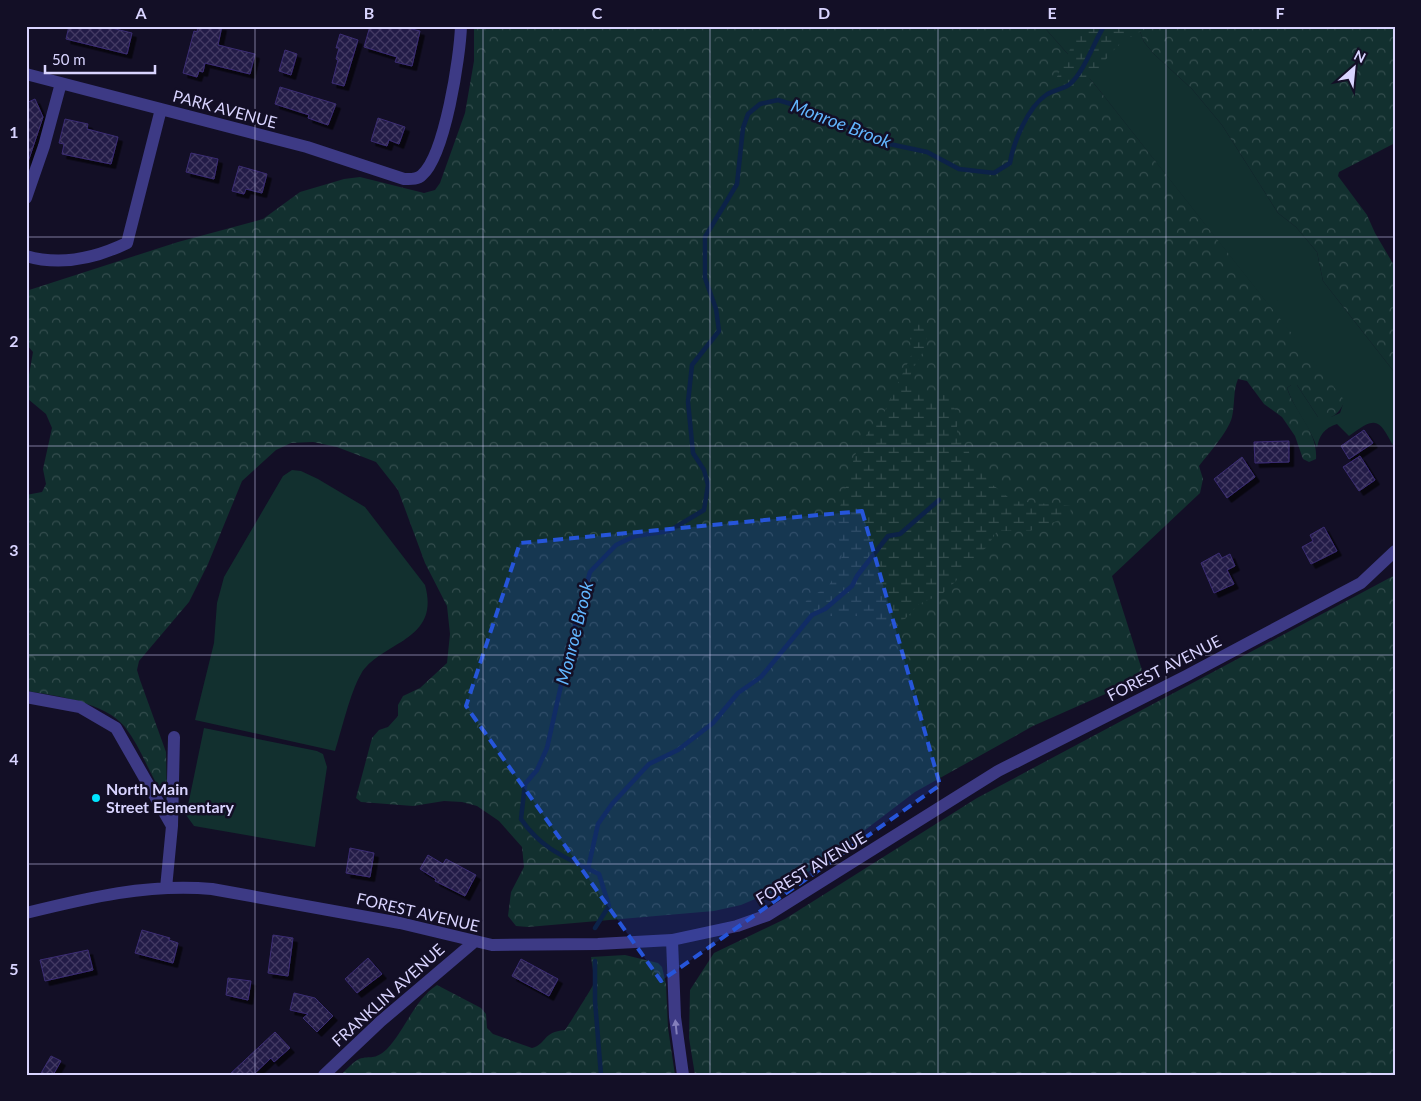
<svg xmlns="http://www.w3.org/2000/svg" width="1421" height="1101" viewBox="0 0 1421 1101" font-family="Lato,sans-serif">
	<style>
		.grass { fill: #12302f }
		.forest { fill: url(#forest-crowns) }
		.wetland { fill: url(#wetland-marsh) }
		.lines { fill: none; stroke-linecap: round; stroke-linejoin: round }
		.stream { stroke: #0c2248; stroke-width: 4.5 }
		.building { fill: url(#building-cross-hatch); stroke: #3b2d73; filter: url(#shadow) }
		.minor { stroke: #3d3a85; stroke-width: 12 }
		.oneway { fill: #837fbc }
		.marked { fill: #2655da; fill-opacity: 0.2; stroke: #2655da; stroke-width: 4; stroke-dasharray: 10 6; stroke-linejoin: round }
		.grid { fill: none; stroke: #d9d4ff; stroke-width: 1; stroke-opacity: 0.55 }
		.poi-dot { fill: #00e5ff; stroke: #130f26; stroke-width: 2 }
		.labels { text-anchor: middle; stroke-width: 5; stroke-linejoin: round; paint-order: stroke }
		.street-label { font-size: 16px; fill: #d9d4ff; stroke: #130f26 }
		.poi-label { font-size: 16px; font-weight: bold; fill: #d9d4ff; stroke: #130f26; text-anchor: start }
		.water-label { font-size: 18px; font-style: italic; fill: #62b6ff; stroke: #130f26 }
		.neatline { fill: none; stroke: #d9d4ff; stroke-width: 2 }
		.grid-label { font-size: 16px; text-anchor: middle; font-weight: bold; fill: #d9d4ff }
	</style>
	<defs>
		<pattern id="forest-crowns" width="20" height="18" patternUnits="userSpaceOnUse" patternTransform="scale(1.25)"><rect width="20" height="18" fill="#12302f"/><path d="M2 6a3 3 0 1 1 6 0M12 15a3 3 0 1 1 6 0" fill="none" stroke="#344d4e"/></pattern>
		<pattern id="wetland-marsh" width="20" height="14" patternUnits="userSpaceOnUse" patternTransform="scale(1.25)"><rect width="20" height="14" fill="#12302f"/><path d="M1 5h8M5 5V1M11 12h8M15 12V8" fill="none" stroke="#344d4e"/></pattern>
		<pattern id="building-cross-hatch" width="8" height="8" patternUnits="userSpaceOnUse" patternTransform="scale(1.25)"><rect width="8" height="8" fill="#241b47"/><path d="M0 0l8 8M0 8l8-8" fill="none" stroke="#433b63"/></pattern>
		<filter id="shadow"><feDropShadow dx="4.5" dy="4.5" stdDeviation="0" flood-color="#0009"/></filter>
	</defs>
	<rect width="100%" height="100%" fill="#130f26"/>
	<path class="grass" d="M 1043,26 L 1138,26 L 1144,42 L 1154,54 L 1192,89 L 1222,125 L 1278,213 L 1296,227 L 1317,252 L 1323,281 L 1395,373 L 1395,449 C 1379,420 1378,414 1349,436 L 1337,424 C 1324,428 1319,436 1317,448 C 1310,426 1294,409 1287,388 L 1291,385 L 1297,385 L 1318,417 L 1331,417 L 1340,413 L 1344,401 L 1096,86 Z
		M 292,470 L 301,471 L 318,479 L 365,507 L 425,585 C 441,642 381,641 361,674 C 350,693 342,729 335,751 L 195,720 L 214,643 L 217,603 L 224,577 L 283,476 Z
		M 204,728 L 317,751 L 323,754 L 327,767 L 315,847 L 194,826 L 186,815 Z"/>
	<path class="forest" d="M 474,26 L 1043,26 L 1096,86 L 1345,401 C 1339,413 1333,421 1318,417 L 1297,385 L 1291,385 L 1287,388 C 1295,413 1318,431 1316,459 L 1309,462 L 1303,459 L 1295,436 L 1282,417 L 1264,404 L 1247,381 L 1238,379 C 1233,391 1235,404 1232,417 C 1228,432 1209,453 1199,466 L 1203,479 L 1200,493 L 1112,576 L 1142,670 L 1140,674 L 1112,691 L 1033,726 L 915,792 L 819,865 L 786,886 L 741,905 L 714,911 L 528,927 L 516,926 L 508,916 L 511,892 L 524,867 L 522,847 L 499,821 L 477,806 L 462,802 L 444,801 L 413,806 L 361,802 L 356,798 L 372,738 L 379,730 L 388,727 L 398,716 L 398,705 L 403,696 L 420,688 L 447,663 L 450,634 L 447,606 L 425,563 L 398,490 L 376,462 L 337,447 L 313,442 L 291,443 L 276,450 L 242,481 L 208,564 L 189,602 L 139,661 L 137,670 L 140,680 L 166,752 L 167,800 C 150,777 142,749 125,727 C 106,703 55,695 26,691 L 26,495 L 42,492 L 46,484 L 43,469 L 52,428 L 46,414 L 28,399 L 26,392 L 33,352 L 26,344 L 26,291 L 178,242 L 263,219 L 300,192 L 344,179 L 360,177 L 424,193 L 435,190 L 440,183 L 465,113 L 474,61 Z
		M 1138,26 L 1395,26 L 1395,143 L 1339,172 L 1338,176 L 1367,215 L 1375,233 L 1395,267 L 1395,373 L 1323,281 L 1317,252 L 1296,227 L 1278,213 L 1222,125 L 1192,89 L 1154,54 L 1144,42 Z
		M 1395,575 L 1395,1075 L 695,1075 L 689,1038 L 690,990 L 714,953 L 785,919 L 977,798 Z
		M 625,955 L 658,963 L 662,967 L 666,984 L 668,1028 L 675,1075 L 341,1075 C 346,1070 353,1062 359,1059 C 371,1055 374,1061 387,1049 C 406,1029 414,1000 437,985 L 481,1008 L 486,1014 L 487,1028 L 493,1034 L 532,1048 C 547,1044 542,1032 565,1030 C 568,1026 592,988 593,985 C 595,977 592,966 591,957 Z"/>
	<path class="wetland" d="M 1081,26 L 1151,26 C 1140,32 1128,37 1118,46 C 1101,62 1091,85 1068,93 L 1055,81 Z
		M 915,315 C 940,347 917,351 909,380 L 924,394 L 947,395 L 957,413 L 957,435 L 990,483 L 1013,501 L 1071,506 L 1070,516 L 1030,531 L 997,531 L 987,547 L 969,562 L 956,581 L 942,594 L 919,604 L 905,619 L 889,624 L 862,616 L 827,616 L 800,608 L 810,597 L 828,587 L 841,565 L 842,548 L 838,537 L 836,521 L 855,455 L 868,432 L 879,423 L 911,356 L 910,332 Z"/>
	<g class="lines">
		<path class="stream" d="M 588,869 L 598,824 L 612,804 L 649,764 L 678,750 L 713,723 L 738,693 L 761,677 L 812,615 L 825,609 L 852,586 L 857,576 L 888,536 L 900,534 L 939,500
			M 595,928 L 609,906 L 599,874 C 567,858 542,850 521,819 L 525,784 L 537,770 L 547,748 L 573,632 L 590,572 L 616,545 L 635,536 L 669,531 L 704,510 L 708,485 L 704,470 L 693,453 L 688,402 L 692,365 L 719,331 L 716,309 L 705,278 L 705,237 L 737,184 L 743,128 L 748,114 L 760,104 L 778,100 L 814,111 L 880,142 L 927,152 L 959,169 L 994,173 L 1010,163 C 1013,143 1028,107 1046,95 C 1053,90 1064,89 1070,84 C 1084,72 1094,42 1104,26
			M 595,961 L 595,1001 L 601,1075"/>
	</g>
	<path class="building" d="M 69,26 L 103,26 L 132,33 L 127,54 L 66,39 Z
		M 198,26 L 222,26 L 218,45 L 255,54 L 250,74 L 205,63 L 203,72 L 199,71 L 197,77 L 183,73 L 194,31 L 197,32 Z
		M 370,26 L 400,26 L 420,31 L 412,66 L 395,62 L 397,57 L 364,47 Z
		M 340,34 L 358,40 L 344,86 L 332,83 L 338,60 L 336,59 L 339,48 L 336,48 Z
		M 285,50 L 297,54 L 291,75 L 279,71 Z
		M 280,87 L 336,104 L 328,125 L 308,118 L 309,115 L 275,104 Z
		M 35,99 L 43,117 L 28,162 L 26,161 L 26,103 Z
		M 378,118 L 405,127 L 399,144 L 389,140 L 387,146 L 371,141 Z
		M 65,119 L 88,124 L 87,129 L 118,137 L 111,164 L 62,154 L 64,144 L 59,143 Z
		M 191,153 L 218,159 L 214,179 L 186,172 Z
		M 239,166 L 267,174 L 262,193 L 246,189 L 244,194 L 232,191 Z
		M 1364,430 L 1373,443 L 1349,459 L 1341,446 Z
		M 1289,441 L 1289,462 L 1255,463 L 1254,442 Z
		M 1360,456 L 1375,480 L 1359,491 L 1343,467 Z
		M 1242,457 L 1255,477 L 1227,498 L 1214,479 Z
		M 1324,527 L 1337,551 L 1311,564 L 1302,547 L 1313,541 L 1310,535 Z
		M 1219,553 L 1222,558 L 1230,554 L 1235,566 L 1227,570 L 1234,584 L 1214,593 L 1201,563 Z
		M 350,848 L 374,853 L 370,877 L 346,873 Z
		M 428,855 L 443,864 L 446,859 L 476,875 L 465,896 L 435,881 L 436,879 L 420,869 Z
		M 142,930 L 170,938 L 169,940 L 178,943 L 173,963 L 135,953 Z
		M 273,935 L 293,938 L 288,976 L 268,973 Z
		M 88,950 L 93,970 L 45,981 L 40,960 Z
		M 368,958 L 382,974 L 357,993 L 345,979 Z
		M 521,959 L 558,979 L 549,996 L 512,976 Z
		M 228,978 L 251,981 L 248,1000 L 226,995 Z
		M 294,993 L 315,998 L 333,1016 L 317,1032 L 303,1018 L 308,1014 L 290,1010 Z
		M 275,1032 L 290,1048 L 274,1062 L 271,1058 L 253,1075 L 229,1075 Z
		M 51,1056 L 61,1061 L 53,1075 L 40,1075 Z"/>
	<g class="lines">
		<path class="minor" d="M 26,74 L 307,147 L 404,179 C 410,179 417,180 422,175 C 445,155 460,57 461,26
			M 26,198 L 44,146 L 61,83
			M 26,256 C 60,266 96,258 127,243 L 161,109
			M 26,697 L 80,707 L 116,728 L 172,826
			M 166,888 L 172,826 L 174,737
			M 26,913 C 87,898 149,883 212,889 L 400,923 L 492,945 L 598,944 L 672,940 L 737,926 L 768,915 L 998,771 L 1186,676 L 1361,583 L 1395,551
			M 672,940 L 675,1017 L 683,1075
			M 324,1075 L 381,1021 L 474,942"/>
	</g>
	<defs><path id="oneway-solid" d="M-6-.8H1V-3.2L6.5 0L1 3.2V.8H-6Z" transform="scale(1.25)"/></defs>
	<use class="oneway" href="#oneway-solid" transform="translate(676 1027) rotate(-96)"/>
	<path class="marked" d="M 862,511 L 940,785 L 661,981 L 466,706 L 520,543 Z"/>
	<path class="grid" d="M 255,26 L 255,1075M 483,26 L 483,1075M 710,26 L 710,1075M 938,26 L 938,1075M 1166,26 L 1166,1075M 26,237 L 1395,237M 26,446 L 1395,446M 26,655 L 1395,655M 26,864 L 1395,864"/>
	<circle class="poi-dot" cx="96" cy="798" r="5"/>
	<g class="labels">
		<g class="street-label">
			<text transform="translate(225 109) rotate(15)" y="6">PARK AVENUE</text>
			<text transform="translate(1164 668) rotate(-27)" y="6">FOREST AVENUE</text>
			<text transform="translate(811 868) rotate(-31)" y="6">FOREST AVENUE</text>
			<text transform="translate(418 912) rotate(13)" y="6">FOREST AVENUE</text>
			<text transform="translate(388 995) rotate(-42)" y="6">FRANKLIN AVENUE</text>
		</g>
		<g class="poi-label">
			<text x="106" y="795">North Main<tspan x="106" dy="18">Street Elementary</tspan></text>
		</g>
		<g class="water-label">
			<text transform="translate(841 124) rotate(21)" y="6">Monroe Brook</text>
			<text transform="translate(575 633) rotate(-76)" y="6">Monroe Brook</text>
		</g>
	</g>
	<rect width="1421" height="1101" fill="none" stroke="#130f26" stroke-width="55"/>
	<g transform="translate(1354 68) rotate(27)" stroke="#130f26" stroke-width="4" paint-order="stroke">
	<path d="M0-4L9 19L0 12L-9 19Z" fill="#d9d4ff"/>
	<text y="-8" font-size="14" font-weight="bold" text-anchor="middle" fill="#d9d4ff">N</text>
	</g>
	<path d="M45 65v8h110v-8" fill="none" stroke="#d9d4ff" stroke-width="2.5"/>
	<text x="52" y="65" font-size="15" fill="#d9d4ff" stroke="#130f26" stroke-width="4" paint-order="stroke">50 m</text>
	<rect x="28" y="28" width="1366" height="1046" class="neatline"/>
	<g class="grid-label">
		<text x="141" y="19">A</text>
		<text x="369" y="19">B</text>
		<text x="597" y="19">C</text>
		<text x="824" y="19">D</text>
		<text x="1052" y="19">E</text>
		<text x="1280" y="19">F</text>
		<text x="14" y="138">1</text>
		<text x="14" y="347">2</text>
		<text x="14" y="556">3</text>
		<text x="14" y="765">4</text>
		<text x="14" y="975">5</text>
	</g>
</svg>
